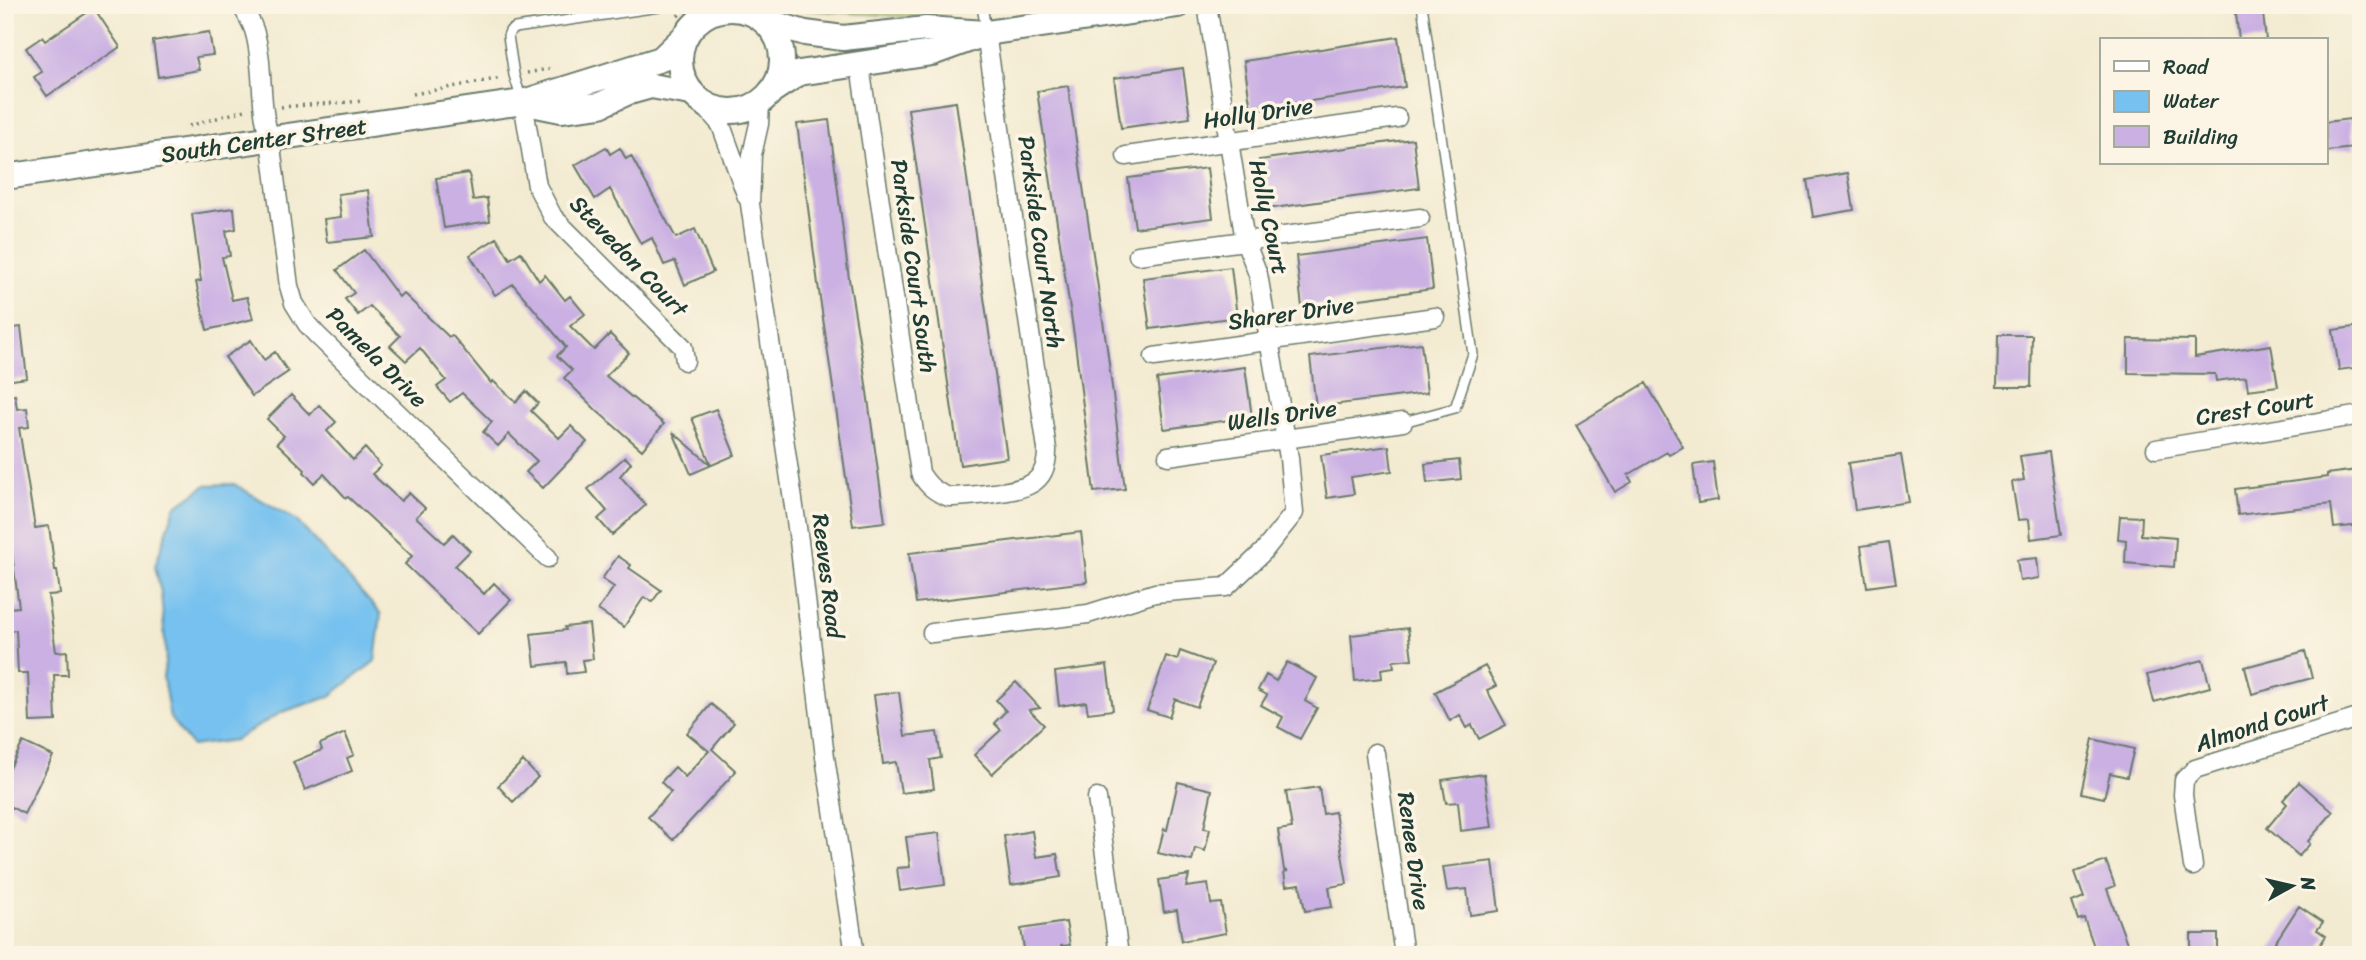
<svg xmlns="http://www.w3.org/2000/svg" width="2366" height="960" viewBox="0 0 2366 960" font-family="Sriracha,sans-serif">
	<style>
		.green { fill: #adc469; stroke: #66804e; stroke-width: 2 }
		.water { fill: #76c1ef; stroke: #4a7f92; stroke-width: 2 }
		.building { fill: #cab0e3 }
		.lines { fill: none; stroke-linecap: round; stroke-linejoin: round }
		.lane-casing { stroke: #697a6b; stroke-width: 12 }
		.street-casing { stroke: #697a6b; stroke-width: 21 }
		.secondary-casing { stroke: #697a6b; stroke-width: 28 }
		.path { stroke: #697a6b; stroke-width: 3.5; stroke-dasharray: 2 5; stroke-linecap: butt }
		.lane { stroke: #fff; stroke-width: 9 }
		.street { stroke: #fff; stroke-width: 18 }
		.secondary { stroke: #fff; stroke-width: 24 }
		.labels { text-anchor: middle; stroke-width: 7; stroke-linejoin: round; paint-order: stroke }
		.street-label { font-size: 23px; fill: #1f3d34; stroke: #fcf5e5 }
	</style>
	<rect width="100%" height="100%" fill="#fcf5e5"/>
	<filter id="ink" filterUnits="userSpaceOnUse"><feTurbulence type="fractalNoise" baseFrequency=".0143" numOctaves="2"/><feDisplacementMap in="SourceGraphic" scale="14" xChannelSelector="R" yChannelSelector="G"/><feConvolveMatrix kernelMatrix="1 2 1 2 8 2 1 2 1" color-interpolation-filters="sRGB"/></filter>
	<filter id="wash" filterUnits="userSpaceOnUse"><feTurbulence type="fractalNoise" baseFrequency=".00686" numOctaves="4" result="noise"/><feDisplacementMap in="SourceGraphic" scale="28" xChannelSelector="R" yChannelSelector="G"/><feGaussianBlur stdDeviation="1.57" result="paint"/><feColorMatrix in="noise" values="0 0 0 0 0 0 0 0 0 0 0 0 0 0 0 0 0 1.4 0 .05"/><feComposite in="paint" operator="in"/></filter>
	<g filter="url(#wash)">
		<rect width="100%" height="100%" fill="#f3ebd1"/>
		<path class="green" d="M 744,5 L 998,5 L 908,17 Z"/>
		<path class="water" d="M 234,484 L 296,520 L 381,614 L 375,661 L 329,697 L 282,712 L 235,740 L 192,746 L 170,718 L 163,678 L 166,656 L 161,593 L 155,566 L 175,507 L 206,485 Z"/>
		<g id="blocks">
			<path class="building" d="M 2235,5 L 2262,5 L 2266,40 L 2239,40 Z
				M 94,8 L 120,47 L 47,96 L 34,77 L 42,72 L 26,48 L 42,37 L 45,41 Z
				M 209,32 L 213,55 L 196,57 L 199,70 L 158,77 L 153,41 Z
				M 1398,37 L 1405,87 L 1251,110 L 1244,61 Z
				M 1183,68 L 1190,118 L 1121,128 L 1114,78 Z
				M 1068,86 L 1107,348 L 1125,489 L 1094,492 L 1074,335 L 1037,91 Z
				M 956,102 L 1007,458 L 960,465 L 908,109 Z
				M 2350,119 L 2354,148 L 2326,151 L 2326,122 Z
				M 829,120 L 849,279 L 863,363 L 885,522 L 853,526 L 818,284 L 797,124 Z
				M 1413,139 L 1419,188 L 1266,209 L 1259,160 Z
				M 606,147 L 610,154 L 620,148 L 626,159 L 631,156 L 676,238 L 695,229 L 713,272 L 685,285 L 675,261 L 664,265 L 652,238 L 641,244 L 610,189 L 595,199 L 575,165 Z
				M 1207,168 L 1213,218 L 1135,228 L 1128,178 Z
				M 469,173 L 473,200 L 487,198 L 490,221 L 444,228 L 436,178 Z
				M 1848,173 L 1854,210 L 1813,217 L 1807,180 Z
				M 368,190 L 374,237 L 327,242 L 324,219 L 341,217 L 338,194 Z
				M 234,208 L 236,229 L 226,231 L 230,256 L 222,257 L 232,300 L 247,297 L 253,319 L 207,330 L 196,282 L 201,281 L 192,214 Z
				M 497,238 L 510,259 L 521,252 L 539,281 L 545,275 L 565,300 L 570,296 L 585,314 L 570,326 L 594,350 L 610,334 L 629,353 L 606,376 L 664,424 L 642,450 L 597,411 L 564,378 L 572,370 L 557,356 L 566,347 L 513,284 L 495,295 L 470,255 Z
				M 1427,239 L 1433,289 L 1302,307 L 1296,256 Z
				M 364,250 L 399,297 L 403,293 L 449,337 L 452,335 L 491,383 L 493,381 L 516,402 L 526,391 L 538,403 L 531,411 L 559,438 L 571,426 L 587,442 L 543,488 L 526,472 L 537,461 L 509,434 L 498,446 L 483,432 L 492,422 L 462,393 L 450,402 L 437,387 L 446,380 L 420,348 L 406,361 L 390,346 L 400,336 L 370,306 L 358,315 L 345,299 L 354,293 L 337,270 Z
				M 1231,267 L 1237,317 L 1150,329 L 1143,278 Z
				M 2361,326 L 2361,367 L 2339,370 L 2333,330 Z
				M 21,327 L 27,378 L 5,381 L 5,329 Z
				M 1998,335 L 2032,335 L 2031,387 L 1997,387 Z
				M 2128,339 L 2195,340 L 2195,357 L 2271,345 L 2278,386 L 2248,390 L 2246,377 L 2216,381 L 2215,374 L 2128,373 Z
				M 251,340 L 264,360 L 275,352 L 288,372 L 252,396 L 225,357 Z
				M 1421,343 L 1427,393 L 1316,407 L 1310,357 Z
				M 1245,367 L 1252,417 L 1164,429 L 1157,379 Z
				M 1646,383 L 1683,447 L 1669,455 L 1667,452 L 1628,475 L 1632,482 L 1615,492 L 1576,425 Z
				M 15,395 L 17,409 L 27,408 L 29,427 L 19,428 L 35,528 L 49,526 L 55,570 L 57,570 L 60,594 L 48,595 L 56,652 L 67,651 L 68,675 L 54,675 L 56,721 L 30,722 L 28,673 L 18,673 L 16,630 L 11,631 L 9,608 L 19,607 L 12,554 L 5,555 L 5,396 Z
				M 291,395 L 310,415 L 319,405 L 336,422 L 327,431 L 353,460 L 365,448 L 381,466 L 372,474 L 401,501 L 409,493 L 425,508 L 416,517 L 444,543 L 453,534 L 470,551 L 455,566 L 484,594 L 494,583 L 511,600 L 478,634 L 405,564 L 412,556 L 348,497 L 346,498 L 324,474 L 314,483 L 304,472 L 305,470 L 277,443 L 284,436 L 267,419 Z
				M 716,409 L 735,455 L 691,474 L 673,432 L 711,465 L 692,418 Z
				M 1389,446 L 1392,471 L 1351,477 L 1354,494 L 1327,498 L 1321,455 Z
				M 2049,452 L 2061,535 L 2031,539 L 2029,519 L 2018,520 L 2012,482 L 2024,480 L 2020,456 Z
				M 1901,455 L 1909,502 L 1855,510 L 1848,463 Z
				M 625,457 L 631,463 L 620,476 L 646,505 L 612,535 L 598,519 L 607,511 L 588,489 Z
				M 1459,460 L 1461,479 L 1427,483 L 1425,464 Z
				M 1713,462 L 1718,500 L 1698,503 L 1693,465 Z
				M 2358,470 L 2361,525 L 2334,528 L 2331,504 L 2238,515 L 2235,489 L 2327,477 L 2327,474 Z
				M 2120,516 L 2142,517 L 2141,535 L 2176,538 L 2174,567 L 2125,563 L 2126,540 L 2118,539 Z
				M 1081,532 L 1087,582 L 916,603 L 909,553 Z
				M 1889,542 L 1896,583 L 1867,587 L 1861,546 Z
				M 618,556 L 631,565 L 629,568 L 661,590 L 652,602 L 644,597 L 624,627 L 598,610 L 614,587 L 602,579 Z
				M 2037,558 L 2039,578 L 2020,581 L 2017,560 Z
				M 589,624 L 593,659 L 582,660 L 584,672 L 567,674 L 566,662 L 535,666 L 531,634 L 566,630 L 565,627 Z
				M 1408,628 L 1412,659 L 1393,661 L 1394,667 L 1381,669 L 1382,678 L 1355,681 L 1351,635 Z
				M 1180,651 L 1213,663 L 1197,707 L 1175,699 L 1169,717 L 1147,710 L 1166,656 L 1177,660 Z
				M 2305,651 L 2312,678 L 2252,694 L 2245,667 Z
				M 2203,660 L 2210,687 L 2154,702 L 2147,675 Z
				M 1287,662 L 1317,678 L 1305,701 L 1317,708 L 1300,739 L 1278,727 L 1283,717 L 1261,705 L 1267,695 L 1258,690 L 1266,675 L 1276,681 Z
				M 1107,665 L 1113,710 L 1088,713 L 1086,702 L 1059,706 L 1055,672 Z
				M 1485,666 L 1496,686 L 1487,690 L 1506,725 L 1479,739 L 1472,725 L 1467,728 L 1460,715 L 1450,721 L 1435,692 Z
				M 1016,682 L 1040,708 L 1029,710 L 1044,725 L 992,774 L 974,755 L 1001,730 L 994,723 L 1006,711 L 996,700 Z
				M 899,692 L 905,736 L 937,732 L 941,758 L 930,760 L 934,789 L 901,793 L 896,762 L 883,764 L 874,695 Z
				M 711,704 L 734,723 L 712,749 L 736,771 L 673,840 L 648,817 L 671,792 L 661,782 L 675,767 L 685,777 L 709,751 L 687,733 Z
				M 345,733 L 354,755 L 347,758 L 352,771 L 305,790 L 293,762 L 322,750 L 320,744 Z
				M 2093,739 L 2134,749 L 2127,777 L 2110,773 L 2104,798 L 2081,793 Z
				M 23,742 L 53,756 L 24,814 L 5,804 L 5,778 Z
				M 523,761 L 538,777 L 513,802 L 498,786 Z
				M 1484,774 L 1492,827 L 1461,831 L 1458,802 L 1446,803 L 1442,780 Z
				M 1178,782 L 1212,790 L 1204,828 L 1210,829 L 1205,851 L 1195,848 L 1192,861 L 1158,853 L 1164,829 L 1167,830 Z
				M 2299,782 L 2333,812 L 2308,841 L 2310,844 L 2299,856 L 2267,828 L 2287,804 L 2283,800 Z
				M 1319,787 L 1323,814 L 1335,812 L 1347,884 L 1329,887 L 1332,907 L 1305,911 L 1300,884 L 1286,886 L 1284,872 L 1288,871 L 1284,870 L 1278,830 L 1292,828 L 1286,792 Z
				M 1032,831 L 1036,857 L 1057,854 L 1061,877 L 1011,885 L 1004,836 Z
				M 939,833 L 945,885 L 900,891 L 897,868 L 910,867 L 906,837 Z
				M 1493,861 L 1499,911 L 1470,915 L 1467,889 L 1447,891 L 1443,867 Z
				M 2106,861 L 2115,886 L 2107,889 L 2128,946 L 2103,955 L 2097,955 L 2084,918 L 2078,920 L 2072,902 L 2084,897 L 2075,872 Z
				M 1189,875 L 1186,887 L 1208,884 L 1211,904 L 1221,903 L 1226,933 L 1182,941 L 1177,910 L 1164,912 L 1159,880 Z
				M 2299,906 L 2323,922 L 2317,930 L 2326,936 L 2313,955 L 2267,955 Z
				M 1066,922 L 1070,945 L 1061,946 L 1062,955 L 1025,955 L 1021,929 Z
				M 2191,934 L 2218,934 L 2218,955 L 2191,955 Z"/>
		</g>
	</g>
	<g filter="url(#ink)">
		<use href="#blocks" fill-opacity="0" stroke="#697a6b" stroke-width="2"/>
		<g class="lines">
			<g class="lane-casing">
				<path id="lane" d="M 982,5 L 986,31
					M 522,101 L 514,75 L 508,36 L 510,31 L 515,28 L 659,7
					M 1403,422 L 1455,408 L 1473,354 L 1422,5"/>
			</g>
			<g class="street-casing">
				<path id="street" d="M 241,5 C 246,13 251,21 254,30 C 265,65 258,104 270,139 L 289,286 L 294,303 L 307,324 L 317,335 L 548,558
					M 860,66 L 920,473 C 928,486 935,492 949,497 C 964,497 979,495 994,493 C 1023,489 1048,486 1047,449 L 986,33
					M 523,102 L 537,186 L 553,217 L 683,347 L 685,361
					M 760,102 L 759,124 L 752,155 L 750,204 L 799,541 L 825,757 L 855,955
					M 703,104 L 721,125 L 747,197
					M 1126,156 L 1397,118
					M 1138,255 L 1420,218
					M 1154,357 L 1435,317
					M 2156,449 L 2361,415
					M 1168,456 L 1403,422
					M 932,633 L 1088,614 L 1155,593 L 1226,587 L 1263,552 L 1294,513 L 1289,458 L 1258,274 L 1245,241 L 1207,5
					M 1375,753 L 1404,955
					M 1097,798 L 1119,955
					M 2193,866 L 2183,795 L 2184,780 L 2195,769 L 2361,717"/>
			</g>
			<g class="secondary-casing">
				<path id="secondary" d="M680 60a51 51 0 1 1 102 0a51 51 0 1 1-102 0Z
					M 763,20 L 805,33 L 843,38 L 926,29 L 986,33 L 1178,5
					M 773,90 L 799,73 L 932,53 L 979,36
					M 527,103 L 561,110 L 600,105 L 626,93 L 651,86 L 691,93
					M 5,177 L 523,102 L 661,59 L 685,36"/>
			</g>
			<path class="path" d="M 678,16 L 688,5
				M 527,73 L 553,68
				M 413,94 L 502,78
				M 281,107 L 364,101
				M 189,126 L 245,110"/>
			<use href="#lane" class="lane"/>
			<use href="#street" class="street"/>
			<use href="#secondary" class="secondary"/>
		</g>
	</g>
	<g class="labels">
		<g class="street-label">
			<text transform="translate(1258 113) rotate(-8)" y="8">Holly Drive</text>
			<text transform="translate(264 140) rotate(-8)" y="8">South Center Street</text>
			<text transform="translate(1269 217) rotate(78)" y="8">Holly Court</text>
			<text transform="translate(1041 242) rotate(82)" y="8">Parkside Court North</text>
			<text transform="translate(629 256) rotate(46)" y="8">Stevedon Court</text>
			<text transform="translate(914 266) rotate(82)" y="8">Parkside Court South</text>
			<text transform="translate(1291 313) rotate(-8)" y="8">Sharer Drive</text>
			<text transform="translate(377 357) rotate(45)" y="8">Pamela Drive</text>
			<text transform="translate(2255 408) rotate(-9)" y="8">Crest Court</text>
			<text transform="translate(1282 415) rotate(-8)" y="8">Wells Drive</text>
			<text transform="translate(828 576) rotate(83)" y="8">Reeves Road</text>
			<text transform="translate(2262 723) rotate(-18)" y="8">Almond Court</text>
			<text transform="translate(1414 851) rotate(82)" y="8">Renee Drive</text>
		</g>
	</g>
	<rect width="2366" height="960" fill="none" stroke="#fcf5e5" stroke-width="28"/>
	<rect x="2100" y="38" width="228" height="126" fill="#fcf5e5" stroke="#a4ab9e" stroke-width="2"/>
	<rect x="2114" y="61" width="35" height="10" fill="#ffffff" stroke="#a4ab9e" stroke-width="2"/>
	<text x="2163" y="74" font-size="21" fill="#1f3d34">Road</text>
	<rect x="2114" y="91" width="35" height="21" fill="#76c1ef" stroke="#a4ab9e" stroke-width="2"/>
	<text x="2163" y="108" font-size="21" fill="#1f3d34">Water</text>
	<rect x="2114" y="126" width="35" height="21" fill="#cab0e3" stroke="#a4ab9e" stroke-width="2"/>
	<text x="2163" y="144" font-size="21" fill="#1f3d34">Building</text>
	<g transform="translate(2292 886) rotate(82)" stroke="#fcf5e5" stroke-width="5" paint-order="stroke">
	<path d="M0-5L12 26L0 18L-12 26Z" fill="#1f3d34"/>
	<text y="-10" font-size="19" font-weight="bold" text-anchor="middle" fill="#1f3d34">N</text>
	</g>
</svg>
